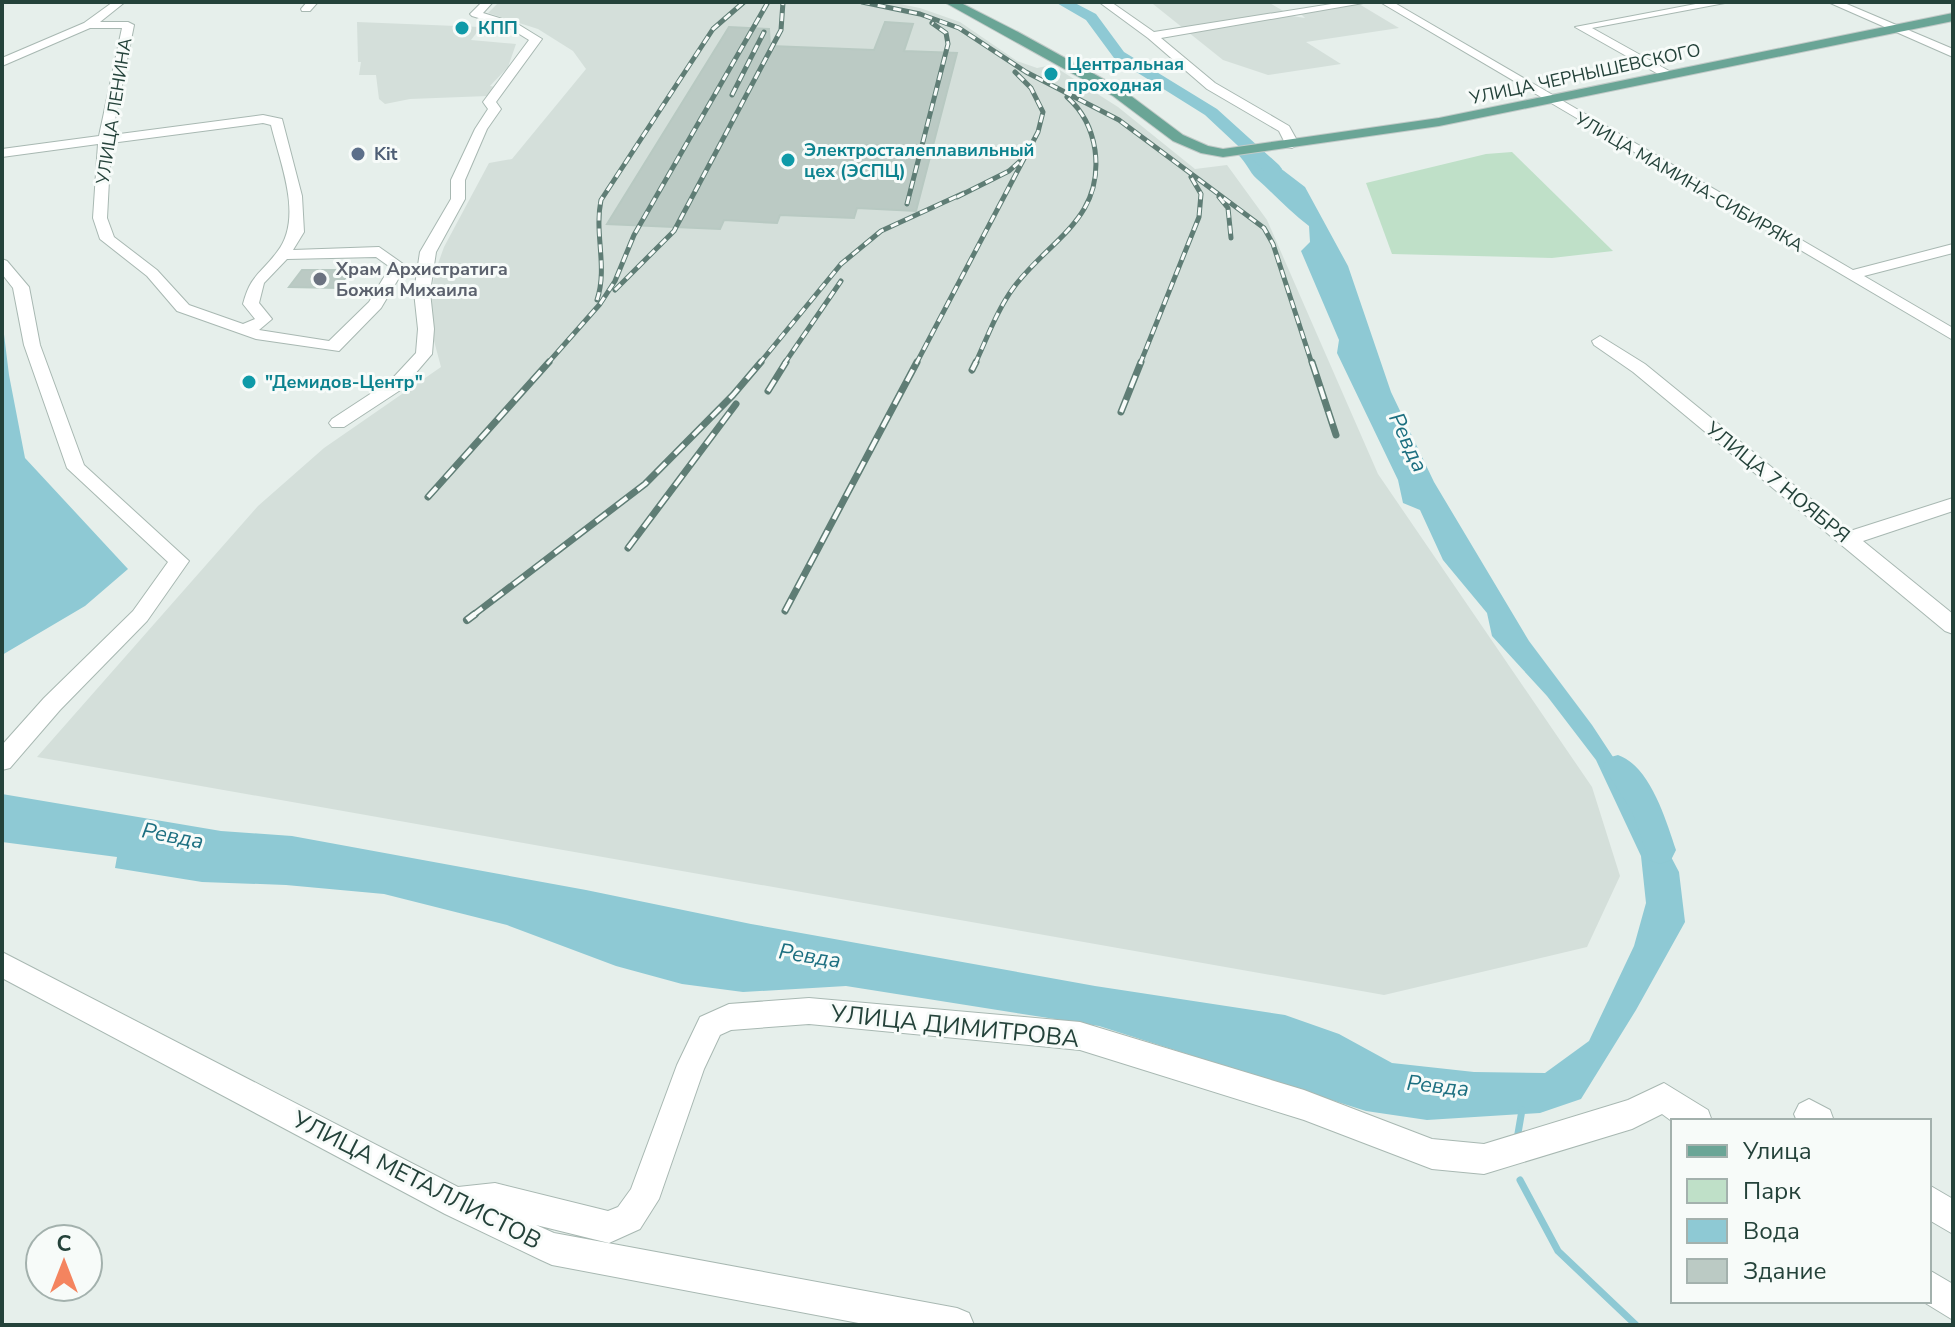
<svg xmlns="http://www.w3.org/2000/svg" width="1955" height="1327" viewBox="0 0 1955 1327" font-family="'Nunito Sans',sans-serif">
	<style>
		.built { fill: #d4dfda }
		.green { fill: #bfe0c8 }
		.water { fill: #8ec9d4 }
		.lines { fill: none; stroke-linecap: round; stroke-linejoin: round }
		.stream { stroke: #8ec9d4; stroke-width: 7 }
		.river { fill: #8ec9d4; fill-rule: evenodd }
		.building { fill: #bbcac4; stroke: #b8c9c2; stroke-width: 2 }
		.minor-casing { stroke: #a8b8b2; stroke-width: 2 }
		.major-casing { stroke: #c2cac8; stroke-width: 2 }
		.minor { fill: #fff; fill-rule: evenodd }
		.major { fill: #6aa596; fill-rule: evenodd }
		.rail-far2-casing { stroke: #5f7d75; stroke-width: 5 }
		.rail-far1-casing { stroke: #5f7d75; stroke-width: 7 }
		.rail-casing { stroke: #5f7d75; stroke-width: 8 }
		.rail-far2 { stroke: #f7fbf9; stroke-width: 3; stroke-dasharray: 8; stroke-linecap: butt }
		.rail-far1 { stroke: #f7fbf9; stroke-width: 4; stroke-dasharray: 13; stroke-linecap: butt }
		.rail { stroke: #f7fbf9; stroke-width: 5; stroke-dasharray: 16; stroke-linecap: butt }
		.culture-dot { fill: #0f9aa8; stroke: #f7fbf9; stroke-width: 3 }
		.service-dot { fill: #5c6f8a; stroke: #f7fbf9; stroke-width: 3 }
		.worship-dot { fill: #6b7280; stroke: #f7fbf9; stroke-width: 3 }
		.labels { text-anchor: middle; stroke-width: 6; stroke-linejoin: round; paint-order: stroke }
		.far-culture-label { font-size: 18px; font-weight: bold; fill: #0d838f; stroke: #f7fbf9; text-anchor: start }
		.far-street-label { font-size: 18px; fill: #24423a; stroke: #f7fbf9 }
		.far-service-label { font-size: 18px; font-weight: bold; fill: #4e5e75; stroke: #f7fbf9; text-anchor: start }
		.far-worship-label { font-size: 18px; font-weight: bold; fill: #5b616d; stroke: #f7fbf9; text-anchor: start }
		.street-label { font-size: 20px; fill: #24423a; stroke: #f7fbf9 }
		.water-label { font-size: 22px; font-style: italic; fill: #1c6f80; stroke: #f7fbf9 }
		.near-street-label { font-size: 24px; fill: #24423a; stroke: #f7fbf9 }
	</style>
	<rect width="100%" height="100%" fill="#e6efeb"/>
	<path class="built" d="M 499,2 L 890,2 L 920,8 L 960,22 L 1017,61 L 1037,68 L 1052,65 L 1118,107 L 1195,169 L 1227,165 L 1267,220 L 1378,474 L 1592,787 L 1620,876 L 1587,947 L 1384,995 L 37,757 L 258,506 L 324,448 L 441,367 L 429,322 L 434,275 L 444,247 L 489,163 L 512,159 L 586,69 L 573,51 L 538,29 L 488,13 Z
		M 1167,2 L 1268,2 L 1292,16 L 1305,18 L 1300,13 L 1359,4 L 1399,28 L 1306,42 L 1341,64 L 1268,75 L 1223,60 L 1153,4 Z
		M 357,22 L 481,27 L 471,40 L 516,44 L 508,67 L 490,86 L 495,87 L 488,96 L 410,99 L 385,104 L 379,99 L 376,75 L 359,75 L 361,62 L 358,62 Z"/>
	<path class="green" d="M 1512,152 L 1613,251 L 1552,258 L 1392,254 L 1366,183 L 1486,154 Z"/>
	<path class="water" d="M 1258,151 L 1305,187 L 1348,266 L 1391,392 L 1434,482 L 1529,641 L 1592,725 L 1640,798 L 1679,872 L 1685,922 L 1636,1010 L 1581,1099 L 1540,1113 L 1427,1120 L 1366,1111 L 1099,1026 L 846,986 L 743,992 L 682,984 L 616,966 L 507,925 L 384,894 L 286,885 L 202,882 L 115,868 L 117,857 L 2,842 L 2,794 L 221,831 L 292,836 L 586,890 L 751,924 L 1095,986 L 1285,1015 L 1339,1034 L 1392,1063 L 1474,1072 L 1545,1073 L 1589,1041 L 1634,946 L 1646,903 L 1641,856 L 1596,760 L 1547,696 L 1492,636 L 1487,613 L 1443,560 L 1420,510 L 1403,503 L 1398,480 L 1337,353 L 1339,340 L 1301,251 L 1310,242 L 1309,226 C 1290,212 1274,194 1257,179 C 1249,172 1246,161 1237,154 Z
		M 2,318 L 9,375 L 25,458 L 128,569 L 85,606 L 2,655 Z"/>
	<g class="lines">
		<path class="stream" d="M 1517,1139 L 1522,1110
			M 1520,1180 L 1558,1251 L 1636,1325"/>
		<path class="river" d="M 1055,2 L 1073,2 L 1096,14 L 1124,52 L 1217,109 L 1279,165 L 1282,169 L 1279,173 L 1267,173 L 1205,115 L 1114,58 L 1086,20 Z
			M 1618,755 C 1650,766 1666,820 1676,850 L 1671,860 L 1660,864 L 1649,860 L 1632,811 L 1603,767 L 1607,758 Z"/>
	</g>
	<path class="building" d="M 885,22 L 913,24 L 904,51 L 957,53 L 916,211 L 857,208 L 854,218 L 780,215 L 777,223 L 724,220 L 720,229 L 607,224 L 729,27 L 769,29 L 770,46 L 874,50 Z
		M 302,270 L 351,270 L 338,288 L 289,287 Z"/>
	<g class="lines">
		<g class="minor-casing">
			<path id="minor" d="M 113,2 L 125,2 L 100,22 L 128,22 L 134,25 L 112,135 L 263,115 L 282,119 L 302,196 L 304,232 L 293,250 L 379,247 L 406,266 L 381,308 L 339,351 L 256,339 L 177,311 L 147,276 L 100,239 L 93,218 L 98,144 L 2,157 L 2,149 L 99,136 L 122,28 L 90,28 L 2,66 L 2,58 L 84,23 ZM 263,123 L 271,125 C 280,163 304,218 277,252 C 260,275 251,274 243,304 L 255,319 L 243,324 L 189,305 L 157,270 L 114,237 L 107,218 L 111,143 ZM 376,257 L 390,267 L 369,302 L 329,341 L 259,330 L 272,319 L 259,303 L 264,283 L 287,259 Z
				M 307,2 L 318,2 L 310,11 L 302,11 L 301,9 Z
				M 482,2 L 493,2 L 483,13 L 516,23 L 542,39 L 496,102 L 501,109 L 487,129 L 465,180 L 465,199 L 436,252 L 430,292 L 434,329 L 432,354 L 402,389 L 344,427 L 332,427 L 329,423 L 332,419 L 390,381 L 416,353 L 418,329 L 414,292 L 420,252 L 451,199 L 451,180 L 475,129 L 488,109 L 483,102 L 529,40 L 508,27 L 472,16 L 470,14 Z
				M 1099,2 L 1111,2 L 1154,32 L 1344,2 L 1369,2 L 1161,38 L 1215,83 L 1289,126 L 1299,144 L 1292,148 L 1287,147 L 1279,131 L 1207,89 L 1148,38 Z
				M 1380,2 L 1393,2 L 1853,270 L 1953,244 L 1953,253 L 1864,276 L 1953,328 L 1953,340 Z
				M 1706,2 L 1730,2 L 1592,28 L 1671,72 L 1673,75 L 1667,79 L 1575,27 Z
				M 1828,2 L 1842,2 L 1953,49 L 1953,57 Z
				M 2,259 L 7,261 L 29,287 L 40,345 L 84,465 L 189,561 L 147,621 L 60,710 L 10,768 L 2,770 L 2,745 L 44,698 L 133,611 L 168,562 L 67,468 L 24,345 L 13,288 L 2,274 Z
				M 1600,336 L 1645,364 L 1850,531 L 1953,498 L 1953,511 L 1863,541 L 1953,614 L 1953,634 L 1945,631 L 1633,372 L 1594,345 L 1592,341 Z
				M 2,952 L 458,1187 L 495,1183 L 608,1211 L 618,1207 L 631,1189 L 677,1065 L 700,1017 L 729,1004 L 809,998 L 1080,1022 L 1304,1090 L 1432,1139 L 1484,1144 L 1628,1100 L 1664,1083 L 1708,1110 L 1712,1121 L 1673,1122 L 1662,1114 L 1632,1129 L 1484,1174 L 1432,1169 L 1304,1120 L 1080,1050 L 809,1024 L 731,1030 L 720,1035 L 704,1069 L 659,1199 L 640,1229 L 609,1243 L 536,1225 L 554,1233 L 957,1308 L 969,1313 L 974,1325 L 869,1325 L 552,1265 L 541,1260 L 445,1214 L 2,978 Z
				M 1809,1099 L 1830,1110 L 1834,1121 L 1797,1121 L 1794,1114 L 1799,1104 Z
				M 1929,1185 L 1953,1199 L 1953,1234 L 1929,1220 Z
				M 1929,1270 L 1953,1284 L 1953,1320 L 1922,1301 L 1929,1301 Z"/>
		</g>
		<g class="major-casing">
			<path id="major" d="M 944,2 L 959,2 L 1018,32 L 1123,90 L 1183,135 L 1208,146 L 1223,149 L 1439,118 L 1953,13 L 1953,21 L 1439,126 L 1223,157 L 1201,153 L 1173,141 L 1113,96 Z"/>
		</g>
		<use href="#minor" class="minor"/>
		<use href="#major" class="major"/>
		<g class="rail-far2-casing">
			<path id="rail-far2" d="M 862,2 L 920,14 L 959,28 L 1026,72 L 1119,120 L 1264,228 L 1273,244 L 1312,364
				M 732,95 L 764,32
				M 957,197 L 1009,171 L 1019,162
				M 1219,197 L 1228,208 L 1231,238
				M 907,204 L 948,44 L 946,33 L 932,23
				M 615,290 L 674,231 L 781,30 L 783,2
				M 597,300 C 608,267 594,234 601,200 L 713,29 L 744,2
				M 547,364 L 600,304 L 615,281 L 634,235 L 768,2
				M 759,364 L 841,264 L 881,231 L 964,193
				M 784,364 L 841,281
				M 916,364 L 1038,132 L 1043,112 L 1031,88 L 1015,72
				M 975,364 C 987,338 997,310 1014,287 C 1050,239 1104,219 1095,150 C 1092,130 1083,111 1067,97
				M 1140,364 L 1199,217 L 1201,194 L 1191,177"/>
		</g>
		<g class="rail-far1-casing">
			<path id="rail-far1" d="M 1312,362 L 1336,435
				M 972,370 L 976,362
				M 768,391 L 786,362
				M 1121,412 L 1141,362
				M 428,497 L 549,362
				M 628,548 L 736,404
				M 785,611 L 917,362
				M 472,616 L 645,484 L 733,395 L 761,362"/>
		</g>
		<g class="rail-casing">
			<path id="rail" d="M 467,620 L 475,614"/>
		</g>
		<use href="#rail-far2" class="rail-far2"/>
		<use href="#rail-far1" class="rail-far1"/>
		<use href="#rail" class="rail"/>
	</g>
	<g class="culture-dot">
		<circle cx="462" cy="28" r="8"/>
		<circle cx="1051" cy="74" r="8"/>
		<circle cx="788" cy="160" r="8"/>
		<circle cx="249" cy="382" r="8"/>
	</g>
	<circle class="service-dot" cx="358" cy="154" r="8"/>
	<circle class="worship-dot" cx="320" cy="279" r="8"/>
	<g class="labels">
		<g class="far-culture-label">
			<text x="478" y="34">КПП</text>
			<text x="1067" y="70">Центральная<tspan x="1067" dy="21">проходная</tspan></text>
			<text x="804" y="156">Электросталеплавильный<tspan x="804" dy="21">цех (ЭСПЦ)</tspan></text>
			<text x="265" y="388">"Демидов-Центр"</text>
		</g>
		<g class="far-street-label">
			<text transform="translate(1585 74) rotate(-12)" y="6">УЛИЦА ЧЕРНЫШЕВСКОГО</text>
			<text transform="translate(114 111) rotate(-81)" y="6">УЛИЦА ЛЕНИНА</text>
			<text transform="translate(1689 182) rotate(30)" y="6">УЛИЦА МАМИНА-СИБИРЯКА</text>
		</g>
		<g class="far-service-label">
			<text x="374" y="160">Kit</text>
		</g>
		<g class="far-worship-label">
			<text x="336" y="275">Храм Архистратига<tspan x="336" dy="21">Божия Михаила</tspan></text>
		</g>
		<g class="street-label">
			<text transform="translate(1778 482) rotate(39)" y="7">УЛИЦА 7 НОЯБРЯ</text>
		</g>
		<g class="water-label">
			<text transform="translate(1409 442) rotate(65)" y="8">Ревда</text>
			<text transform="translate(173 835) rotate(11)" y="8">Ревда</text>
			<text transform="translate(810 955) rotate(9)" y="8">Ревда</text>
			<text transform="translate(1438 1085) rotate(6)" y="8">Ревда</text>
		</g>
		<g class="near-street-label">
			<text transform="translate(955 1026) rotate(6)" y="8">УЛИЦА ДИМИТРОВА</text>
			<text transform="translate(417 1180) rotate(27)" y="8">УЛИЦА МЕТАЛЛИСТОВ</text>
		</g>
	</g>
	<rect width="1955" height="1327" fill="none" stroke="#24423a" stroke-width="8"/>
	<rect x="1671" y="1119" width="260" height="184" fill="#f7fbf9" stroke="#a3b1ad" stroke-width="2"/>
	<rect x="1687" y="1145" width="40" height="12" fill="#6aa596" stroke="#a3b1ad" stroke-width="2"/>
	<text x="1743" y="1159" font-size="24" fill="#24423a">Улица</text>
	<rect x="1687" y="1179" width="40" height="24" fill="#bfe0c8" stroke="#a3b1ad" stroke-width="2"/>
	<text x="1743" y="1199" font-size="24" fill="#24423a">Парк</text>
	<rect x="1687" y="1219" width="40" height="24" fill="#8ec9d4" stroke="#a3b1ad" stroke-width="2"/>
	<text x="1743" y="1239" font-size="24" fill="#24423a">Вода</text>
	<rect x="1687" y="1259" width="40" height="24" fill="#bbcac4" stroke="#a3b1ad" stroke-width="2"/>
	<text x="1743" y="1279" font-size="24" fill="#24423a">Здание</text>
	<g transform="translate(64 1263)"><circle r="38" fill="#f7fbf9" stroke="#a3b1ad" stroke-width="2"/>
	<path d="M0-6L14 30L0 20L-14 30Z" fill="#f4845f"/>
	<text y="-12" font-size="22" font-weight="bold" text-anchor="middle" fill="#24423a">С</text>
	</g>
</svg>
